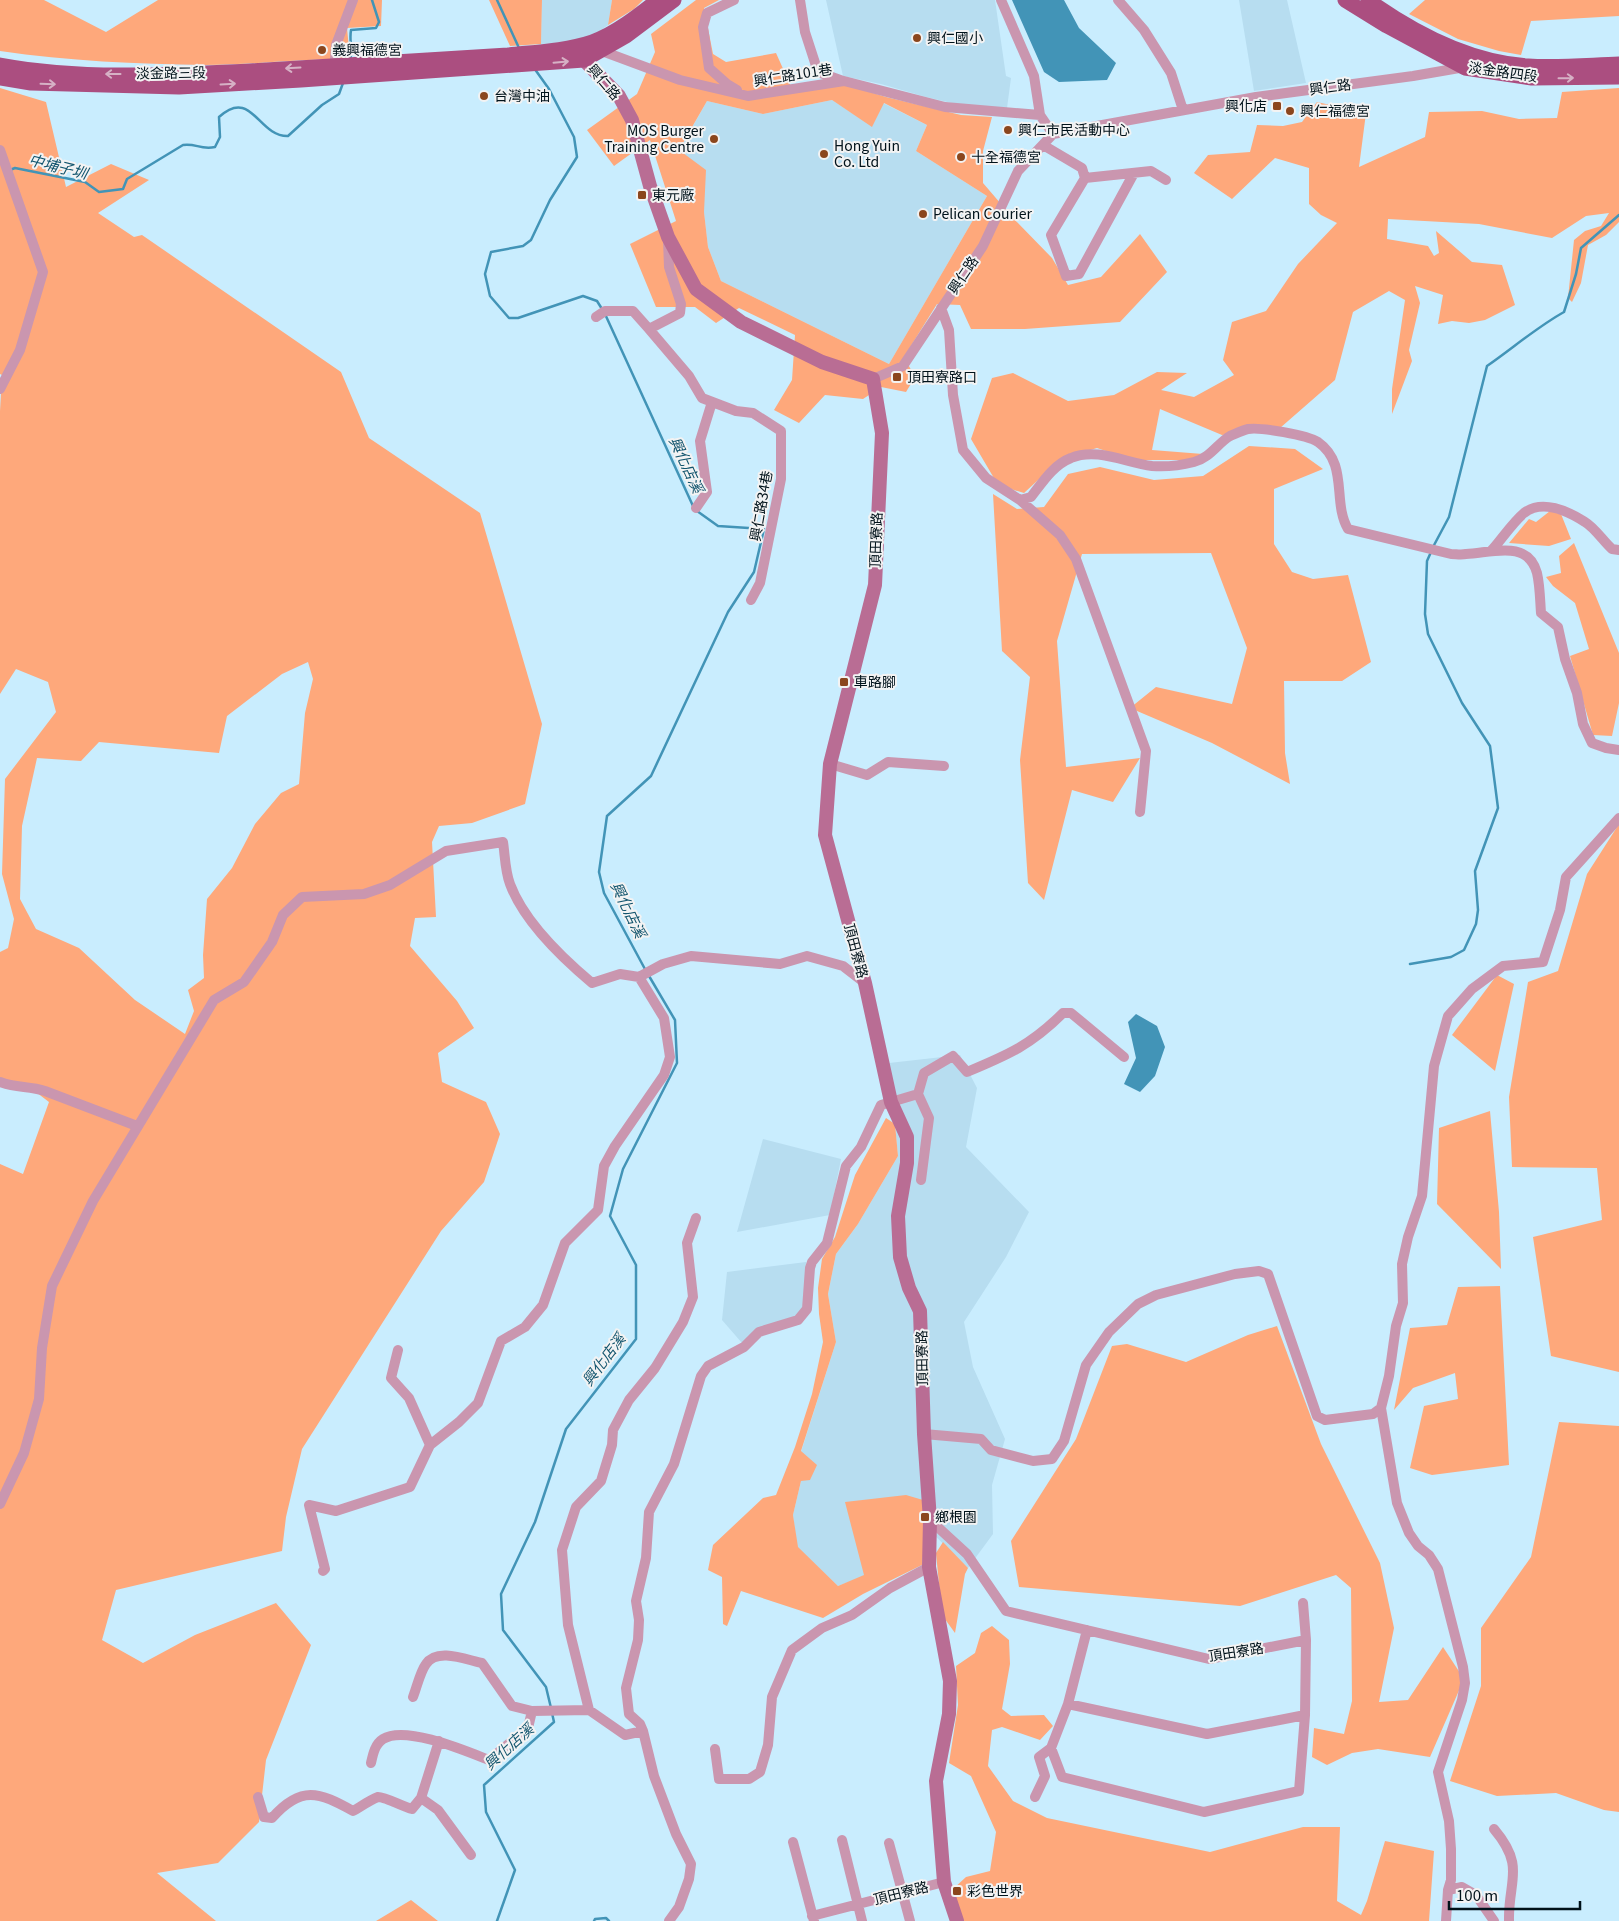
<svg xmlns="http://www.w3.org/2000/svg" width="1619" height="1921" viewBox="0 0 1619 1921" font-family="Georgia,'Noto Sans TC',serif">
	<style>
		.built { fill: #b7ddf0 }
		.green { fill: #fea87b; fill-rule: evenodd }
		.water { fill: #4294b7 }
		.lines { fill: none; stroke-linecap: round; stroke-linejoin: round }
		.stream { stroke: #4294b7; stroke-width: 2.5 }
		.street { stroke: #ca96af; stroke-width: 10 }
		.secondary { stroke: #b96d94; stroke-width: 14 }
		.primary { stroke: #ab4e80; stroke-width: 15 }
		.oneway { stroke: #d6b1c5 }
		.poi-dot { fill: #8b461d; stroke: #f3f3f3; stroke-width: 2 }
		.labels { text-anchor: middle; stroke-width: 4; stroke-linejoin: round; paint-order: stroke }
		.poi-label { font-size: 14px; fill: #00121a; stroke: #f3f3f3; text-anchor: start }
		.street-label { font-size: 14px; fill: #00121a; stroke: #f3f3f3 }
		.water-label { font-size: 15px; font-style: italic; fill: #12556e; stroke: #f3f3f3 }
	</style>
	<rect width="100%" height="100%" fill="#c9edfe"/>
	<path class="built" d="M 542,0 L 612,0 L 608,25 L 593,36 L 572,43 L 541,44 Z
		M 826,0 L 995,0 L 1006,76 L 1011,78 L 1007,108 L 956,104 L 926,97 L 881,84 L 843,76 Z
		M 1239,0 L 1287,0 L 1306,83 L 1254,91 Z
		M 832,100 L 872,126 L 883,103 L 927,125 L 916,151 L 987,196 L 889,364 L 721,281 L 708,247 L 704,212 L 679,151 L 707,101 L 763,114 Z
		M 960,1055 L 977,1088 L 966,1147 L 1029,1212 L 1006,1257 L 964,1322 L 973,1367 L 1005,1439 L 992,1485 L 993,1534 L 968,1568 L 926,1527 L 846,1502 L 865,1576 L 838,1586 L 797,1547 L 793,1515 L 801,1481 L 801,1452 L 836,1342 L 828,1294 L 836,1254 L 858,1224 L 898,1156 L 889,1063 Z
		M 763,1139 L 841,1159 L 830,1215 L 737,1232 Z
		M 806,1262 L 807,1286 L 804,1306 L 796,1317 L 742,1343 L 722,1320 L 727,1272 Z"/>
	<path class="green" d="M 0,0 L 44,0 L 106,32 L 158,0 L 382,0 L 381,26 L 347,28 L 350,59 C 302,58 254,65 205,65 C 137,64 68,61 0,51 Z
		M 489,0 L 542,0 L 541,44 L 510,46 Z
		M 612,0 L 643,0 L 634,9 L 608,25 Z
		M 696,0 L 719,0 L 704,8 L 713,54 L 726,62 L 776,53 L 793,91 L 844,84 L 886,97 L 961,115 L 992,117 L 983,151 L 983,183 L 1013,218 L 1052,258 L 1068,285 L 1101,277 L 1140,234 L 1167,272 L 1120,322 L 1025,329 L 971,329 L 960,305 L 937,304 L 904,357 L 915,377 L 906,392 L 881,387 L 863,399 L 825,395 L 799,423 L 774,410 L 792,380 L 795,335 L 739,308 L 716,323 L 695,307 L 656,307 L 630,244 L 676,221 L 650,140 L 614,166 L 587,130 L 637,94 L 655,52 L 651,34 ZM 832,100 L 872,127 L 884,103 L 927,125 L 916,151 L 987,196 L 889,364 L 721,281 L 708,247 L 704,212 L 706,170 L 679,150 L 707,101 L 763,114 Z
		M 1425,0 L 1619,0 L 1619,16 L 1531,21 L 1521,55 L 1499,51 L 1458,39 L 1409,14 Z
		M 0,88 L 46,102 L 66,187 L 111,164 L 149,180 L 98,213 L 134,237 L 142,235 L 341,372 L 369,438 L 480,513 L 542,724 L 525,804 L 472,823 L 439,826 L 432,842 L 436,917 L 415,918 L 410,946 L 457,1001 L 474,1028 L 438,1053 L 442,1082 L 486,1102 L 500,1134 L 484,1182 L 441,1231 L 302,1449 L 286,1517 L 282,1551 L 116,1590 L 102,1640 L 143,1663 L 195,1635 L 276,1603 L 311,1645 L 266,1760 L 259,1822 L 218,1863 L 157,1873 L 216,1921 L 0,1921 L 0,1164 L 23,1174 L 49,1102 L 24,1083 L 0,1079 L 0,952 L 8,948 L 14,919 L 2,874 L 5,779 L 56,712 L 48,682 L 16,669 L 0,694 L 0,411 L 2,375 L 0,374 ZM 308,662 L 313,679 L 305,713 L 299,784 L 281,793 L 255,824 L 232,868 L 207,899 L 203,955 L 204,978 L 188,990 L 194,1011 L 185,1034 L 135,1000 L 79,948 L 36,929 L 20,899 L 22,826 L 37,758 L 81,761 L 99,742 L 219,753 L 227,716 L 282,674 Z
		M 1619,88 L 1619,222 L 1606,235 L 1588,245 L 1581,283 L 1572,302 L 1568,298 L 1574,240 L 1585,231 L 1601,226 L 1609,213 L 1586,216 L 1552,238 L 1479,224 L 1388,219 L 1387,239 L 1428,246 L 1434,256 L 1439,253 L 1436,231 L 1472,262 L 1502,265 L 1515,305 L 1485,320 L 1469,323 L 1452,321 L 1438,324 L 1443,295 L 1415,286 L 1420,303 L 1409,350 L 1412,361 L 1392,414 L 1392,389 L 1405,300 L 1389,291 L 1353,312 L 1335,380 L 1280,428 L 1222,435 L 1160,409 L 1152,450 L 1203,454 L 1194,460 L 1132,460 L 1097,448 L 1061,459 L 1024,493 L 998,485 L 971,439 L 992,378 L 1013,373 L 1068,401 L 1114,395 L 1157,372 L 1187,373 L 1161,390 L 1194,397 L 1234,375 L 1223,360 L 1232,322 L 1266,311 L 1298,264 L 1337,223 L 1321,215 L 1309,204 L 1309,168 L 1275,158 L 1232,199 L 1194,173 L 1208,155 L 1250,152 L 1257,125 L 1283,126 L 1302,122 L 1317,102 L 1366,113 L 1359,167 L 1425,137 L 1429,112 L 1482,111 L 1519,119 L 1557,118 L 1562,92 Z
		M 1249,446 L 1295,449 L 1323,469 L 1274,489 L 1274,544 L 1292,572 L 1313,579 L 1348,575 L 1371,662 L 1342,681 L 1284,681 L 1285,753 L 1290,784 L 1212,743 L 1130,708 L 1156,687 L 1232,704 L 1247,648 L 1211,553 L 1082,554 L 1057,641 L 1066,767 L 1140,758 L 1113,802 L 1072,790 L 1044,900 L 1028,883 L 1020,760 L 1030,677 L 1002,651 L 993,494 L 1017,509 L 1044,507 L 1068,474 L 1100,467 L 1154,480 L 1203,476 Z
		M 1550,511 L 1561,514 L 1571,539 L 1549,546 L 1509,543 L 1529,519 L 1536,522 Z
		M 1574,543 L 1619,653 L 1619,703 L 1612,736 L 1593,735 L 1570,656 L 1589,649 L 1575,603 L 1553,586 L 1546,577 L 1561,573 L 1559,556 Z
		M 1619,824 L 1619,1372 L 1551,1356 L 1533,1237 L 1602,1220 L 1597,1168 L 1512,1167 L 1509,1097 L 1528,982 L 1558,971 L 1587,874 Z
		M 1497,975 L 1514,984 L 1495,1071 L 1452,1035 Z
		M 1490,1111 L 1499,1212 L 1501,1269 L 1437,1204 L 1439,1128 Z
		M 886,1118 L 895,1124 L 898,1156 L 858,1224 L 836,1254 L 828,1294 L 836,1342 L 801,1451 L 817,1465 L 810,1480 L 801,1481 L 793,1515 L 798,1547 L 838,1586 L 864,1575 L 845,1502 L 906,1495 L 923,1500 L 926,1527 L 922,1565 L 863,1594 L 823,1618 L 741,1591 L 727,1626 L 723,1624 L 722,1577 L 708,1570 L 713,1545 L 763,1498 L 776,1495 L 795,1447 L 812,1394 L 823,1342 L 819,1314 L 818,1288 L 822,1259 L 835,1237 L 855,1175 Z
		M 1500,1286 L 1509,1465 L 1432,1475 L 1410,1468 L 1424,1406 L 1458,1399 L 1455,1373 L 1413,1388 L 1394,1410 L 1410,1328 L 1447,1325 L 1458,1287 Z
		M 1277,1326 L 1321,1444 L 1380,1563 L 1394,1628 L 1379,1702 L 1408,1700 L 1443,1647 L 1464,1679 L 1430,1757 L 1378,1749 L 1352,1753 L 1327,1765 L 1312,1757 L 1314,1728 L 1344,1734 L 1352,1701 L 1351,1588 L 1336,1575 L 1240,1606 L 1019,1587 L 1011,1541 L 1076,1439 L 1112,1346 L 1127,1344 L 1186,1362 L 1248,1335 Z
		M 1559,1422 L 1619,1426 L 1619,1812 L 1604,1810 L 1556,1793 L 1497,1796 L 1450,1781 L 1481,1686 L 1481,1628 L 1531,1557 Z
		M 943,1542 L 968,1568 L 965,1574 L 955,1633 L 942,1615 L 936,1553 Z
		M 992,1626 L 1009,1640 L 1010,1664 L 1002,1709 L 1011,1716 L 1044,1715 L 1053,1726 L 1040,1740 L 1002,1727 L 992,1730 L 988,1766 L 1013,1801 L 1047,1818 L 1210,1852 L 1303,1827 L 1340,1827 L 1337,1901 L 1361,1915 L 1367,1901 L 1385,1841 L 1434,1851 L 1429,1921 L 962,1921 L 953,1889 L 966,1877 L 990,1871 L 996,1832 L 971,1776 L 949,1763 L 958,1705 L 956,1666 L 975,1653 L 981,1633 Z
		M 411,1900 L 438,1921 L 376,1921 Z"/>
	<path class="water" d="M 1012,0 L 1064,0 L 1079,28 L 1116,63 L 1107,80 L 1059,82 L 1044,72 Z
		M 1136,1014 L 1157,1026 L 1165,1047 L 1155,1076 L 1140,1092 L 1124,1084 L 1136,1058 L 1128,1022 Z"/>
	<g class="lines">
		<path class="stream" d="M 497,0 L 519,48
			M 350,61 C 353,50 349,41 351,30 L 376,28 L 379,22 L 372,0
			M 534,68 L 549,89 L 574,137 L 577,157 L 550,200 L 531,240 L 523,246 L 491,252 L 485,274 L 490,296 L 509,318 L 518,318 L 583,296 L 597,301 L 602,309
			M 10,170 L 15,168 L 85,182 L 99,192 L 123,189 L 127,179 L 183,145 C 196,143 200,150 215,147 L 220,137 L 219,117 C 252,87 258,137 288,136 L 322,105 L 339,94 L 343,83
			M 605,314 L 693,506
			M 1433,547 L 1449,517 L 1487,366 C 1513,348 1537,327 1564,312 L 1576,274 L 1581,248 L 1619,215
			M 1410,964 L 1451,957 L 1464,950 L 1476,924 L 1478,910 L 1475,871 L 1498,808 L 1490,746 L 1462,703 L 1428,634 L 1425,614 L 1427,561 L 1431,552
			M 646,971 L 604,893 L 599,872 L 607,816 L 651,776 L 728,612 L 754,572 L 764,529 L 718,526 L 697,511
			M 551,1708 L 546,1687 L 503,1630 L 501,1594 L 535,1522 L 566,1429 L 636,1339 L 636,1265 L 610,1216 L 623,1169 L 677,1063 L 675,1020 L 649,976
			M 497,1921 L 515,1870 L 486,1812 L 484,1785 L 554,1722 L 552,1713
			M 594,1921 L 595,1919 L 606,1918 L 609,1921"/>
		<path class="street" d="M 734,0 L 707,13 L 703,27 L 709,68 L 727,84 L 737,90
			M 800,0 L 805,32 L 818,72 L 843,81
			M 1001,0 L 1034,76 L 1040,115
			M 1118,0 L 1144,30 L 1171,73 L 1183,110
			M 600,48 L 602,51 L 680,80 L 748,96 L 844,81 L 945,107 L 1040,115 L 1053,134
			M 334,72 L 336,45 L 353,0
			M 1043,145 L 1082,168 L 1085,178 L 1151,171 L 1166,180
			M 0,150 L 43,272 L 20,350 L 0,389
			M 1085,178 L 1051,235 L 1066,276 L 1079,274 L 1134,173
			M 668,240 L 669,267 L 681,304 L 680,313 L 649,329 L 689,376 L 702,398 L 736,411 L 753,413 L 781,431 L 781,479 L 760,583 L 751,600
			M 941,308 L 949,330 L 953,395 L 963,450 L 986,478 L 1020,500 L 1031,497 C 1042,483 1053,465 1071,458 C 1097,447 1126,463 1152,466 C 1164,467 1182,465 1194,462 C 1210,458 1218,443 1230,436 C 1235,434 1243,430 1248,429 C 1261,427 1307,435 1318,442 C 1349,464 1332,502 1348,529 L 1451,554 C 1456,554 1461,555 1466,554 C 1491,553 1528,539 1537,573 C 1540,586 1540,600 1541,613 L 1558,627 L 1565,659 L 1577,693 L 1583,724 L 1592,743 L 1606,748 L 1619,750
			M 596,317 L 605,311 L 633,311 L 649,329
			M 873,379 L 903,366 L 983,246 L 1018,171 L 1053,134 L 1256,97 L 1413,76 L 1465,67
			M 1020,500 L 1060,535 L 1076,559 L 1146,751 L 1140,812
			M 696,508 L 707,492 L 700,441 L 712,402
			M 1491,551 C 1502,539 1512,523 1524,513 C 1542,499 1568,511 1585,522 C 1595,528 1603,541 1612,549 L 1619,550
			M 830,764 L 867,775 L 888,762 L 944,766
			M 0,1082 C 15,1088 29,1086 45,1091 L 137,1126
			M 918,1094 L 929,1118 L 921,1180
			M 398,1350 L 391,1378 L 409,1398 L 430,1445
			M 1381,1408 L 1397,1503 L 1409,1533 L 1418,1546 L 1429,1555 L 1438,1569 L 1463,1667 L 1465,1683 L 1462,1700 L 1438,1772 L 1449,1821 L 1451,1849 L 1451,1880 L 1448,1890 L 1462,1887 L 1476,1895 L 1494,1921
			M 924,1434 L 981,1439 L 991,1450 L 1033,1461 L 1052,1459 L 1064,1441 L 1086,1365 L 1109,1332 L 1138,1304 L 1156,1295 L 1235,1274 L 1259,1271 L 1268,1274 L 1317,1416 L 1325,1420 L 1373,1414 L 1381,1408 L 1389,1376 L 1396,1326 L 1403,1303 L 1402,1264 L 1408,1237 L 1422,1196 L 1434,1066 L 1448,1016 L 1472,989 L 1503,966 L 1543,962 L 1560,910 L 1566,877 L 1619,818
			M 0,1504 L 24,1453 L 39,1399 L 42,1348 L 52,1286 L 93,1201 L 214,1000 L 244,982 L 272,942 L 283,915 L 302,897 L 364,894 L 390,885 L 446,851 L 503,842 C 505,855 505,871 510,884 C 524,922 561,957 592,983 L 620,974 L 639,977 L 663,964 L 691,956 L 780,964 L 807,956 L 843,966 L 865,983
			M 930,1520 L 967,1554 L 1006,1611 L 1209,1659 L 1306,1640 L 1305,1715 L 1299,1791 L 1204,1812 L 1062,1777 L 1051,1748
			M 323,1571 L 325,1569 L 309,1505 L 336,1511 L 410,1487 L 430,1445 L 459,1422 L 478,1403 L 501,1341 L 525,1327 L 543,1305 L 565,1243 L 598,1210 L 604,1166 L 615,1146 L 664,1075 L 670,1057 L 664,1018 L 639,977
			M 1303,1603 L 1306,1640
			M 413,1697 C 417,1687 420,1672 426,1664 C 437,1647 467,1660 482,1663 L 512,1706 L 532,1711 L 589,1710
			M 1068,1704 L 1207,1734 L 1305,1715
			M 643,1731 L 625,1735 L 589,1710 L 568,1625 L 562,1550 L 576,1507 L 601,1481 L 612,1445 L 613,1430 L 629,1400 L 655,1368 L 683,1322 L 693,1297 L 687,1243 L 696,1218
			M 715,1749 L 719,1779 L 749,1779 L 760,1772 L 768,1745 L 772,1697 L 792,1650 L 822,1628 L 852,1615 L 890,1588 L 929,1567
			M 371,1763 C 373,1754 375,1744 383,1739 C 405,1725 466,1751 489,1760 L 528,1728 L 532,1711
			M 258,1797 L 264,1817 L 272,1818 C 301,1785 319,1792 353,1811 C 360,1807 370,1800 378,1797 C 383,1796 404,1807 412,1809 L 421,1798 L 439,1741
			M 1035,1797 L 1045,1776 L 1039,1757 L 1051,1748 L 1068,1704 L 1087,1630
			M 421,1798 L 438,1810 L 471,1855
			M 1494,1829 C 1526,1867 1508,1880 1509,1921
			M 842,1840 L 862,1921
			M 793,1842 L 814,1921
			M 889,1843 L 910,1921
			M 812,1916 L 944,1882
			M 669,1921 L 679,1907 L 689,1879 L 691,1864 L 676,1834 L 654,1776 L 643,1731 L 640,1724 L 629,1714 L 626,1688 L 638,1640 L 639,1620 L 636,1601 L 646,1558 L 649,1512 L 674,1464 L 701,1376 L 708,1366 L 744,1347 L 759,1332 L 798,1320 L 807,1309 L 810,1268 L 812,1262 L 827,1243 L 846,1166 L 861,1147 L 881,1105 L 918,1094 L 924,1073 L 953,1056 L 967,1072 C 1008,1055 1031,1045 1063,1013 L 1071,1013 L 1124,1057
			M 1446,1921 L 1448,1890"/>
		<path class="secondary" d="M 581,49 L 584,60 L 619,96 L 632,120 L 650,186 L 668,237 L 696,289 L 741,322 L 822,362 L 873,379 L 882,433 L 875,585 L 830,764 L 825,835 L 865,983 L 891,1102 L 907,1137 L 907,1163 L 898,1216 L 900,1257 L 909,1288 L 920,1311 L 924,1434 L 930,1520 L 929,1567 L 950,1681 L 949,1714 L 936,1781 L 944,1882 L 957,1921"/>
		<path class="primary" d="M 1345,0 L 1387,26 L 1465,68 L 1532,78 L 1619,77
			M 1368,0 C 1414,33 1469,62 1528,66 C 1558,68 1589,65 1619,64
			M 0,65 C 81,80 168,75 250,71 C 336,66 422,61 508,55 C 536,52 565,51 592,42 C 615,34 639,15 658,0
			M 0,78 L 31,83 L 179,87 L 301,80 L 584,60 L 626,36 L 674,0"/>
	</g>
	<defs><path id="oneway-shaft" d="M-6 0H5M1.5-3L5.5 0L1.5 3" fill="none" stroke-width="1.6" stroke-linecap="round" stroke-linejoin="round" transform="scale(1.25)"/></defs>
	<g class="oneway">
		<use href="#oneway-shaft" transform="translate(561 62) rotate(-5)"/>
		<use href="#oneway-shaft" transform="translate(293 68) rotate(177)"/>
		<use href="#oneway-shaft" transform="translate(113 74) rotate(180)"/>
		<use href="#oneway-shaft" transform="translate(1566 78) rotate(-1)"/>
		<use href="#oneway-shaft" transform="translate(48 84) rotate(2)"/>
		<use href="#oneway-shaft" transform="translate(228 84) rotate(-3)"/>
	</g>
	<g class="poi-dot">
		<circle cx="917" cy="38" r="5"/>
		<circle cx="322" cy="50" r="5"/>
		<circle cx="484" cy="96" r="5"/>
		<rect x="1272" y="101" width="10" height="10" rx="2.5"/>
		<circle cx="1290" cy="111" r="5"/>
		<circle cx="1008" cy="130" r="5"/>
		<circle cx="714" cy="139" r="5"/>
		<circle cx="824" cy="154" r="5"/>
		<circle cx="961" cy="157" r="5"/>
		<rect x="637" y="190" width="10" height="10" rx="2.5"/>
		<circle cx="923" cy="214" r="5"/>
		<rect x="892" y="372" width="10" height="10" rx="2.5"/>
		<rect x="839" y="677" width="10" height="10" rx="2.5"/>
		<rect x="920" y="1512" width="10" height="10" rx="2.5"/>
		<rect x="952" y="1886" width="10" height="10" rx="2.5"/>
	</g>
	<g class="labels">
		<g class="poi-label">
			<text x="927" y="43">興仁國小</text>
			<text x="332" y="55">義興福德宮</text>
			<text x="494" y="101">台灣中油</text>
			<text x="1267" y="111" text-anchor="end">興化店</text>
			<text x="1300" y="116">興仁福德宮</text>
			<text x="1018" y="135">興仁市民活動中心</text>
			<text x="704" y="136" text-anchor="end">MOS Burger<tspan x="704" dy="16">Training Centre</tspan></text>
			<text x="834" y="151">Hong Yuin<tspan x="834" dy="16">Co. Ltd</tspan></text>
			<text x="971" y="162">十全福德宮</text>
			<text x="652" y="200">東元廠</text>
			<text x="933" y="219">Pelican Courier</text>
			<text x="907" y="382">頂田寮路口</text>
			<text x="854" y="687">車路腳</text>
			<text x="935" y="1522">鄉根園</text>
			<text x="967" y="1896">彩色世界</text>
		</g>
		<g class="street-label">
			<text transform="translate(1503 72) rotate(8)" y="5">淡金路四段</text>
			<text transform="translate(171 73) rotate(-1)" y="5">淡金路三段</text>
			<text transform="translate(793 75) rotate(-9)" y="5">興仁路101巷</text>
			<text transform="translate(604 82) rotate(49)" y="5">興仁路</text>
			<text transform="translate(1330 87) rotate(-8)" y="5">興仁路</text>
			<text transform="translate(963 275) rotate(-56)" y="5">興仁路</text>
			<text transform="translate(761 506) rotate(-80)" y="5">興仁路34巷</text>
			<text transform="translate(876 540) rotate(-88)" y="5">頂田寮路</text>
			<text transform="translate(856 951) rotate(75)" y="5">頂田寮路</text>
			<text transform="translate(922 1358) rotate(-91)" y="5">頂田寮路</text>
			<text transform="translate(1236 1652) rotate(-9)" y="5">頂田寮路</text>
			<text transform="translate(901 1893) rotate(-14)" y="5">頂田寮路</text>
		</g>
		<g class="water-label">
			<text transform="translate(58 167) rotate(14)" y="5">中埔子圳</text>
			<text transform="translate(686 465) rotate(65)" y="5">興化店溪</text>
			<text transform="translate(628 910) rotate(64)" y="5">興化店溪</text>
			<text transform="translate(604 1360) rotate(-53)" y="5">興化店溪</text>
			<text transform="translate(509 1747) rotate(-42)" y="5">興化店溪</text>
		</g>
	</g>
	<path d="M1449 1901v8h131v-8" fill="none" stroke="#00121a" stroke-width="2.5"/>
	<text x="1456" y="1901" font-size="15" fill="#00121a" stroke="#f3f3f3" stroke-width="4" paint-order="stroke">100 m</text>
</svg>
